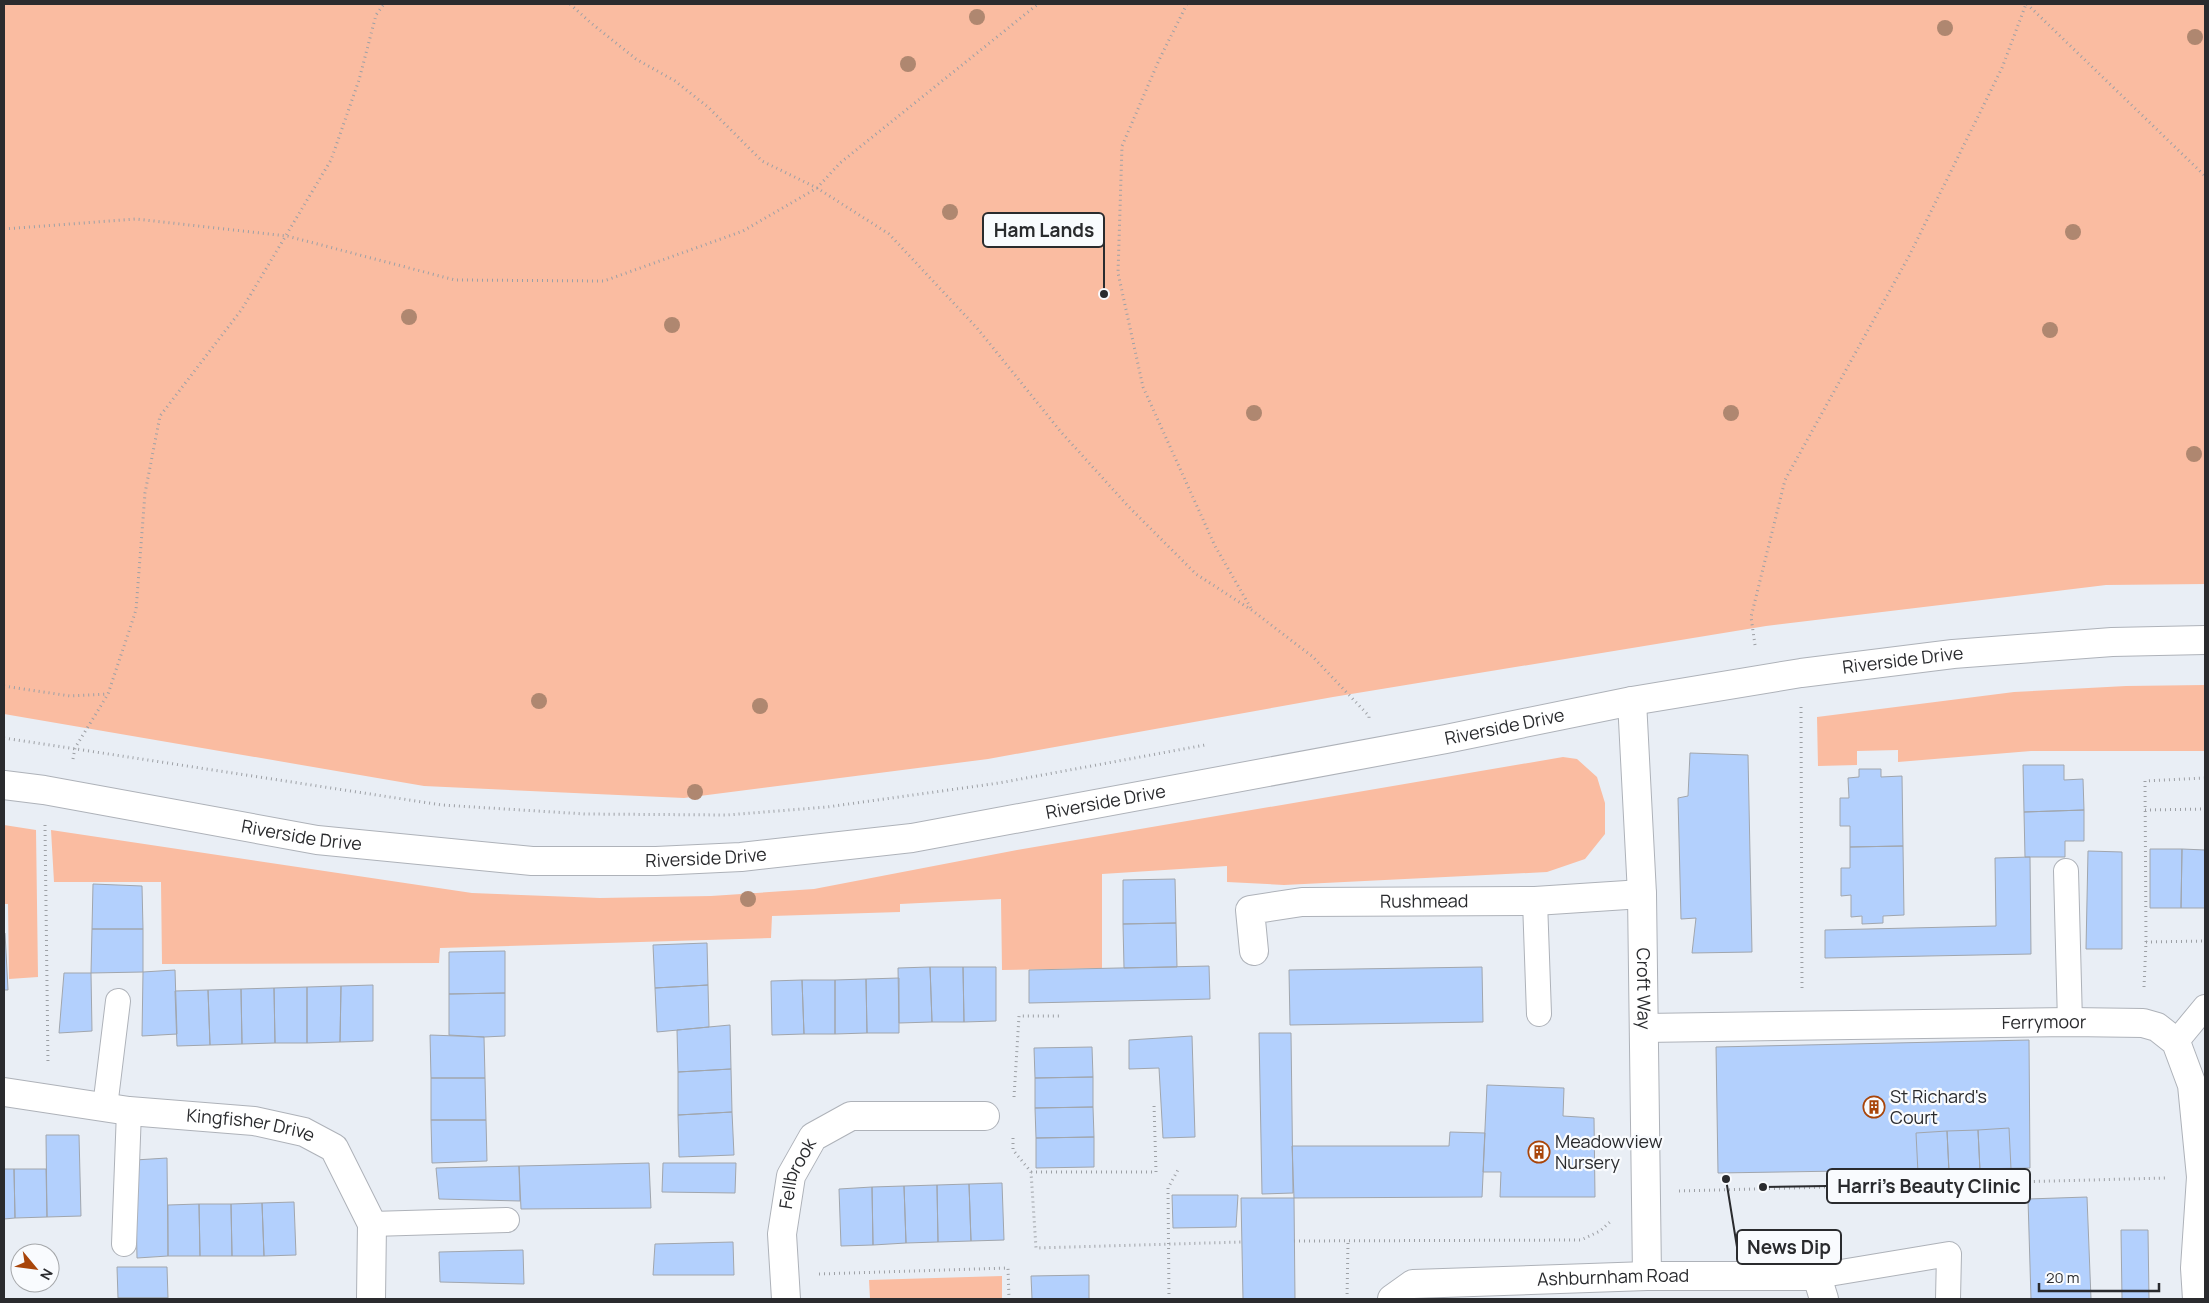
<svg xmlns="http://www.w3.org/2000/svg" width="2209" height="1303" viewBox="0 0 2209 1303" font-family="Manrope,sans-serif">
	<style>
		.green { fill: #fabca1 }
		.building { fill: #b3d0fd; stroke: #a1a6ad }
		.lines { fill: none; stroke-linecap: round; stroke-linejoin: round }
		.service-casing { stroke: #aeb2b9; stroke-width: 26 }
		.minor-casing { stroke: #aeb2b9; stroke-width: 30 }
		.tertiary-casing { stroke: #aeb2b9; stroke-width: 30 }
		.path { stroke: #9da0a5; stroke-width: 3; stroke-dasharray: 1 4; stroke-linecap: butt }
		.service { stroke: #fff; stroke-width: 24 }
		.minor { stroke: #fff; stroke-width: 28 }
		.tertiary { stroke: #fff; stroke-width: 28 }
		.tree { fill: #af8770 }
		.labels { text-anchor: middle; stroke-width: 4.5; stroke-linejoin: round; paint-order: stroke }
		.street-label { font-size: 18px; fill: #2a2b2e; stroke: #f9fbfe }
		.poi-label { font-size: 18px; fill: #2a2b2e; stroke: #f9fbfe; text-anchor: start }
		.leader { fill: none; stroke: #2a2b2e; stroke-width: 2 }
		.callout-dot { fill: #2a2b2e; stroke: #f9fbfe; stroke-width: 2 }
		.callout { fill: #f9fbfe; stroke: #2a2b2e; stroke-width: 2 }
		.callout-label { font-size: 19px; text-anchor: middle; font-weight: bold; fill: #2a2b2e }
	</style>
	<rect width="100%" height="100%" fill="#e9eef5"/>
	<path class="green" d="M 4,4 L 2205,4 L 2205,584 L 2106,585 L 1766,626 L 1333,697 L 988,759 L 684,798 L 424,786 L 4,714 Z
		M 2205,685 L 2205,751 L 2031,751 L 1898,762 L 1898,750 L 1857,751 L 1857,765 L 1818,766 L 1817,717 L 2014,692 L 2126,686 Z
		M 1563,757 L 1577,759 L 1597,777 L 1605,803 L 1605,834 L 1585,859 L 1547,872 L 1284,885 L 1227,882 L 1227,866 L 1102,874 L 1102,968 L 1002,970 L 1001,899 L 900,904 L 900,912 L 772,916 L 771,938 L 440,948 L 439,963 L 162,964 L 161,882 L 54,882 L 51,830 L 472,893 L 600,898 L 711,896 L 814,889 L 1017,850 Z
		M 4,825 L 36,830 L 38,977 L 9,979 L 8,904 L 4,904 Z
		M 1002,1276 L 1002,1299 L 870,1299 L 869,1280 Z"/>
	<path class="building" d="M 1690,753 L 1748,755 L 1752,952 L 1692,953 L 1696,918 L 1681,919 L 1678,798 L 1688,796 Z
		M 2023,765 L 2064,765 L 2064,780 L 2083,779 L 2084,810 L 2024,812 Z
		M 1859,769 L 1881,769 L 1881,777 L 1902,776 L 1903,846 L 1850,847 L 1850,826 L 1840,826 L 1840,798 L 1849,798 L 1848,778 L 1859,777 Z
		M 2084,810 L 2084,841 L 2065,841 L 2065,857 L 2025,857 L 2024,812 Z
		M 1903,846 L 1904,915 L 1883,916 L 1883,923 L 1862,924 L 1862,916 L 1851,917 L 1851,895 L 1841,896 L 1841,868 L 1850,868 L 1850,847 Z
		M 2150,849 L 2182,849 L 2181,908 L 2150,908 Z
		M 2182,849 L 2205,850 L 2205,908 L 2181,908 Z
		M 2088,851 L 2122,852 L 2122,949 L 2086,949 Z
		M 2030,857 L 2031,954 L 1825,958 L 1825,930 L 1996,926 L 1995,858 Z
		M 1175,879 L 1176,923 L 1123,924 L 1123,880 Z
		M 93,884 L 142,886 L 143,929 L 92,929 Z
		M 1176,923 L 1177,967 L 1124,968 L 1123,924 Z
		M 92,929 L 143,929 L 143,972 L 91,973 Z
		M 4,933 L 5,933 L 8,990 L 4,990 Z
		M 707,943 L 708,985 L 655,988 L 653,945 Z
		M 505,951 L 505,993 L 449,994 L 449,952 Z
		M 1209,966 L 1210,999 L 1029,1003 L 1029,970 Z
		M 930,967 L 932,1022 L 899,1023 L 898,968 Z
		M 930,967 L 963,967 L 964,1022 L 932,1022 Z
		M 963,967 L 996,967 L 996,1021 L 964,1022 Z
		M 1482,967 L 1483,1022 L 1290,1025 L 1289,970 Z
		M 175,970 L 177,1034 L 142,1036 L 143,972 Z
		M 64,973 L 91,973 L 92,1031 L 59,1033 Z
		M 899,978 L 899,1033 L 867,1033 L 866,979 Z
		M 866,979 L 867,1033 L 835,1034 L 835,980 Z
		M 802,980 L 804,1034 L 772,1035 L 771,981 Z
		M 802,980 L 835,980 L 835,1034 L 804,1034 Z
		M 373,985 L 373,1041 L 340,1042 L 341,986 Z
		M 708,985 L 709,1027 L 657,1032 L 655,988 Z
		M 341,986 L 340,1042 L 307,1043 L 307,987 Z
		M 307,987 L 307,1043 L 275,1043 L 274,988 Z
		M 274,988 L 275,1043 L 242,1044 L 241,989 Z
		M 241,989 L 242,1044 L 210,1045 L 208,990 Z
		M 208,990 L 210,1045 L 177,1046 L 175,991 Z
		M 505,993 L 505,1036 L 484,1037 L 449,1035 L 449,994 Z
		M 730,1025 L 731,1069 L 678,1072 L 677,1030 Z
		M 1259,1033 L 1291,1033 L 1293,1193 L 1262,1194 Z
		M 430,1035 L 484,1037 L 485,1078 L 431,1078 Z
		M 1192,1036 L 1195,1137 L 1163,1138 L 1159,1068 L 1129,1069 L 1129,1040 Z
		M 2029,1040 L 2030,1168 L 1718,1173 L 1716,1047 Z
		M 1092,1047 L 1093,1077 L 1035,1078 L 1034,1048 Z
		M 731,1069 L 732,1112 L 678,1115 L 678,1072 Z
		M 1093,1077 L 1093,1107 L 1035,1108 L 1035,1078 Z
		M 431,1078 L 485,1078 L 486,1120 L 431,1120 Z
		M 1487,1085 L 1564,1088 L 1563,1116 L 1594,1118 L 1595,1197 L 1500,1197 L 1501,1172 L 1483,1172 Z
		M 1093,1107 L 1094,1137 L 1036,1138 L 1035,1108 Z
		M 732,1112 L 734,1155 L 679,1157 L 678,1115 Z
		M 431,1120 L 486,1120 L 487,1161 L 432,1163 Z
		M 2009,1128 L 2011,1169 L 1980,1171 L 1978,1130 Z
		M 1978,1130 L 1980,1171 L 1949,1172 L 1947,1131 Z
		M 1947,1131 L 1949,1172 L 1918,1173 L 1916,1133 Z
		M 1450,1132 L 1485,1133 L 1482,1197 L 1294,1198 L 1292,1146 L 1449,1146 Z
		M 46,1135 L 79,1135 L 81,1216 L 47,1217 Z
		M 1094,1137 L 1094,1167 L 1036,1168 L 1036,1138 Z
		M 167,1158 L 168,1256 L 137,1258 L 135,1160 Z
		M 649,1163 L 651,1208 L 521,1209 L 519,1166 Z
		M 663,1163 L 736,1163 L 735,1193 L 662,1192 Z
		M 519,1166 L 520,1201 L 439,1199 L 436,1168 Z
		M 4,1169 L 14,1169 L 15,1218 L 4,1219 Z
		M 14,1169 L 46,1169 L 47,1217 L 15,1218 Z
		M 1002,1183 L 1004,1240 L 971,1241 L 969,1184 Z
		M 969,1184 L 971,1241 L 938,1242 L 937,1185 Z
		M 937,1185 L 938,1242 L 906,1243 L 904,1186 Z
		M 904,1186 L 906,1243 L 873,1245 L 872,1187 Z
		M 872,1187 L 873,1245 L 841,1246 L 839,1189 Z
		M 1172,1195 L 1238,1195 L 1236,1227 L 1173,1228 Z
		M 2087,1197 L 2091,1299 L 2031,1299 L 2028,1199 Z
		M 1241,1198 L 1294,1198 L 1295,1299 L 1243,1299 Z
		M 294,1202 L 296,1255 L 264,1256 L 262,1203 Z
		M 262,1203 L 264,1256 L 232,1256 L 231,1204 Z
		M 199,1204 L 200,1256 L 168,1256 L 168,1205 Z
		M 199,1204 L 231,1204 L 232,1256 L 200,1256 Z
		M 2121,1230 L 2148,1230 L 2149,1299 L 2122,1299 Z
		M 733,1242 L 734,1275 L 653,1275 L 655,1244 Z
		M 523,1250 L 524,1284 L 440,1282 L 439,1252 Z
		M 117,1267 L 167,1267 L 168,1298 L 118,1298 Z
		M 1089,1275 L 1089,1299 L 1032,1299 L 1031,1276 Z
		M 118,1298 L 168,1298 L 168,1299 L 118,1299 Z"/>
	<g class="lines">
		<g class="service-casing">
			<path id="service" d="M 2066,871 L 2070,1022
				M 1535,901 L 1539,1014
				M 2176,1042 L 2205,1007
				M 105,1107 L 118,1001
				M 372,1224 L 507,1220
				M 124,1244 L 129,1111
				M 1817,1276 L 1949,1254 L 1948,1299"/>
		</g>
		<g class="minor-casing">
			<g id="minor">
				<path id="s1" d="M 1632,701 L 1642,894 L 1647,1276"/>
				<path id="s2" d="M 1254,951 L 1250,910 L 1302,902 L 1535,901 L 1642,894"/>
				<path id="s3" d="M 1644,1028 L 2070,1022 L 2143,1023 L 2157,1027 L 2176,1042 L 2192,1085 L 2201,1177 L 2195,1268 L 2197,1299"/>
				<path id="s4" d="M 4,1092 L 129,1111 L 254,1121 L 304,1132 L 334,1148 L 372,1224 L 371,1299"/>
				<path id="s5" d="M 786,1299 L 782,1234 L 791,1176 L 813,1137 L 851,1116 L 985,1116"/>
				<path id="s6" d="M 1392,1299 L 1413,1284 L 1647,1276 L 1817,1276 L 1824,1299"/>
			</g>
		</g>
		<g class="tertiary-casing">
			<g id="tertiary">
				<path id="s7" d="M 4,785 L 44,790 L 317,840 L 532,861 L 656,861 L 741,857 L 912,838 L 1446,739 L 1632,701 L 1801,673 L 1953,654 L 2112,642 L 2205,640"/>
			</g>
		</g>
		<path class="path" d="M 570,4 L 591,23 L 636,59 L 675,81 L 708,107 L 762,161 L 817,188 L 889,234 L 977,328 L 1061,432 L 1128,506 L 1196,574 L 1253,611 L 1313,657 L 1369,716 L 1369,719
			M 1187,4 L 1159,60 L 1122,146 L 1118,273 L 1143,387 L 1215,546 L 1252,610
			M 2027,4 L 2205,176
			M 4,229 L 136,219 L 287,236 L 455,280 L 604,281 L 743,231 L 817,188 L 840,163 L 1038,4
			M 1755,645 L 1751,617 L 1785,480 L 1909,256 L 2002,68 L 2026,4
			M 4,686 L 70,696 L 107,694
			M 1801,707 L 1802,991
			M 4,738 L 442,805 L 585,814 L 727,815 L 827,807 L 999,783 L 1205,745
			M 73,759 L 75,748 L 108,694 L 136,610 L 145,493 L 160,416 L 242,309 L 331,160 L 359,80 L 376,15 L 384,4
			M 2145,810 L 2205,809
			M 45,825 L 48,1064
			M 2146,942 L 2205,941
			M 2144,987 L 2146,942 L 2145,781 L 2205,778
			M 1014,1097 L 1019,1016 L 1060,1016
			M 1013,1138 L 1013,1150 L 1031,1172 L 1036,1248 L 1242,1242
			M 1031,1172 L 1156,1172 L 1154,1104
			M 1679,1191 L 2165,1178
			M 1294,1241 L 1581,1240 L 1600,1231 L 1611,1221
			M 819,1274 L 1008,1268 L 1009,1299
			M 1169,1299 L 1168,1188 L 1179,1168
			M 1347,1299 L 1348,1241"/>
		<use href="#service" class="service"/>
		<use href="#minor" class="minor"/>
		<use href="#tertiary" class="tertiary"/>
	</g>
	<g class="tree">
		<circle cx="977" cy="17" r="8"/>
		<circle cx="1945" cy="28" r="8"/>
		<circle cx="2195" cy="37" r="8"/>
		<circle cx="908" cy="64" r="8"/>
		<circle cx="950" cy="212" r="8"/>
		<circle cx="2073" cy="232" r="8"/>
		<circle cx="409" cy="317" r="8"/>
		<circle cx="672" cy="325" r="8"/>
		<circle cx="2050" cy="330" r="8"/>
		<circle cx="1254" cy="413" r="8"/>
		<circle cx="1731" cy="413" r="8"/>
		<circle cx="2194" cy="454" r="8"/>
		<circle cx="539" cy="701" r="8"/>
		<circle cx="760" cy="706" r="8"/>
		<circle cx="695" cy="792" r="8"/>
		<circle cx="748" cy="899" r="8"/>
	</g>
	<defs>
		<g id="building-ring" transform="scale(1.125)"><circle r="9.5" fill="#f9fbfe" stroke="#a8450a" stroke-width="1.5"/><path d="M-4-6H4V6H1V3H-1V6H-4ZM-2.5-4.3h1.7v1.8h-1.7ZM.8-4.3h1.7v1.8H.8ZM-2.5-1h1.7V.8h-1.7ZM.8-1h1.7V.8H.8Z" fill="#a8450a"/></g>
	</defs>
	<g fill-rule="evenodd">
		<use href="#building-ring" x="1874" y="1107"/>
		<use href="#building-ring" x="1539" y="1152"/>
	</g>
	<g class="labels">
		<g class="street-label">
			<text dy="6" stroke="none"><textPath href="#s7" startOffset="1922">Riverside Drive</textPath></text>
			<text dy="6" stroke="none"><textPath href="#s7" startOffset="1518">Riverside Drive</textPath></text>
			<text dy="6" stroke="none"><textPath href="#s7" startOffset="1112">Riverside Drive</textPath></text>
			<text dy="6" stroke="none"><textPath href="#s7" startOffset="302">Riverside Drive</textPath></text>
			<text dy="6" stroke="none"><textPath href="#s7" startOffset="708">Riverside Drive</textPath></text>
			<text dy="6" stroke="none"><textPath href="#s2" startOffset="216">Rushmead</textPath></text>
			<text dy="6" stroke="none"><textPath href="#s1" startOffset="288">Croft Way</textPath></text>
			<text dy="6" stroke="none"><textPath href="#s3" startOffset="400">Ferrymoor</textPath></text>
			<text dy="6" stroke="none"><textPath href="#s4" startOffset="249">Kingfisher Drive</textPath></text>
			<text dy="6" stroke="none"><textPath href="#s5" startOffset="128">Fellbrook</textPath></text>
			<text dy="6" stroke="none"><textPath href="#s6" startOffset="226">Ashburnham Road</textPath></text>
		</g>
		<g class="poi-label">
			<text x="1890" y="1103">St Richard's<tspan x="1890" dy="21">Court</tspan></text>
			<text x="1555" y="1148">Meadowview<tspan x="1555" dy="21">Nursery</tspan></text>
		</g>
	</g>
	<path class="leader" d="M1104 294L1104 230M1763 1187L1827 1186M1726 1179L1737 1247"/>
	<g class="callout-dot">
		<circle cx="1104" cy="294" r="5"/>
		<circle cx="1763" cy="1187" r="5"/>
		<circle cx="1726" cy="1179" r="5"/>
	</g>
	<g class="callout">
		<rect x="983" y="213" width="121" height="34" rx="5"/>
		<rect x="1827" y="1169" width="203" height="34" rx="5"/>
		<rect x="1737" y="1230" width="104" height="34" rx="5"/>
	</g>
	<g class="callout-label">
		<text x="1044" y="237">Ham Lands</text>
		<text x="1929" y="1193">Harri’s Beauty Clinic</text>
		<text x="1789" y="1254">News Dip</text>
	</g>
	<rect width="2209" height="1303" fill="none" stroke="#2a2b2e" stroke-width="10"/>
	<g transform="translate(35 1268) rotate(119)"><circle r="24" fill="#f9fbfe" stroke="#a6a8ab"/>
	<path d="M0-4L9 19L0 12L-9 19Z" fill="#a8450a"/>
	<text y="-8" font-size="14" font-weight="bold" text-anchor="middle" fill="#2a2b2e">N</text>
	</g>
	<path d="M2039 1283v8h120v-8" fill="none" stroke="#2a2b2e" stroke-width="2.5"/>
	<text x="2046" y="1283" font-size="15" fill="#2a2b2e" stroke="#f9fbfe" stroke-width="4" paint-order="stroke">20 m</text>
</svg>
